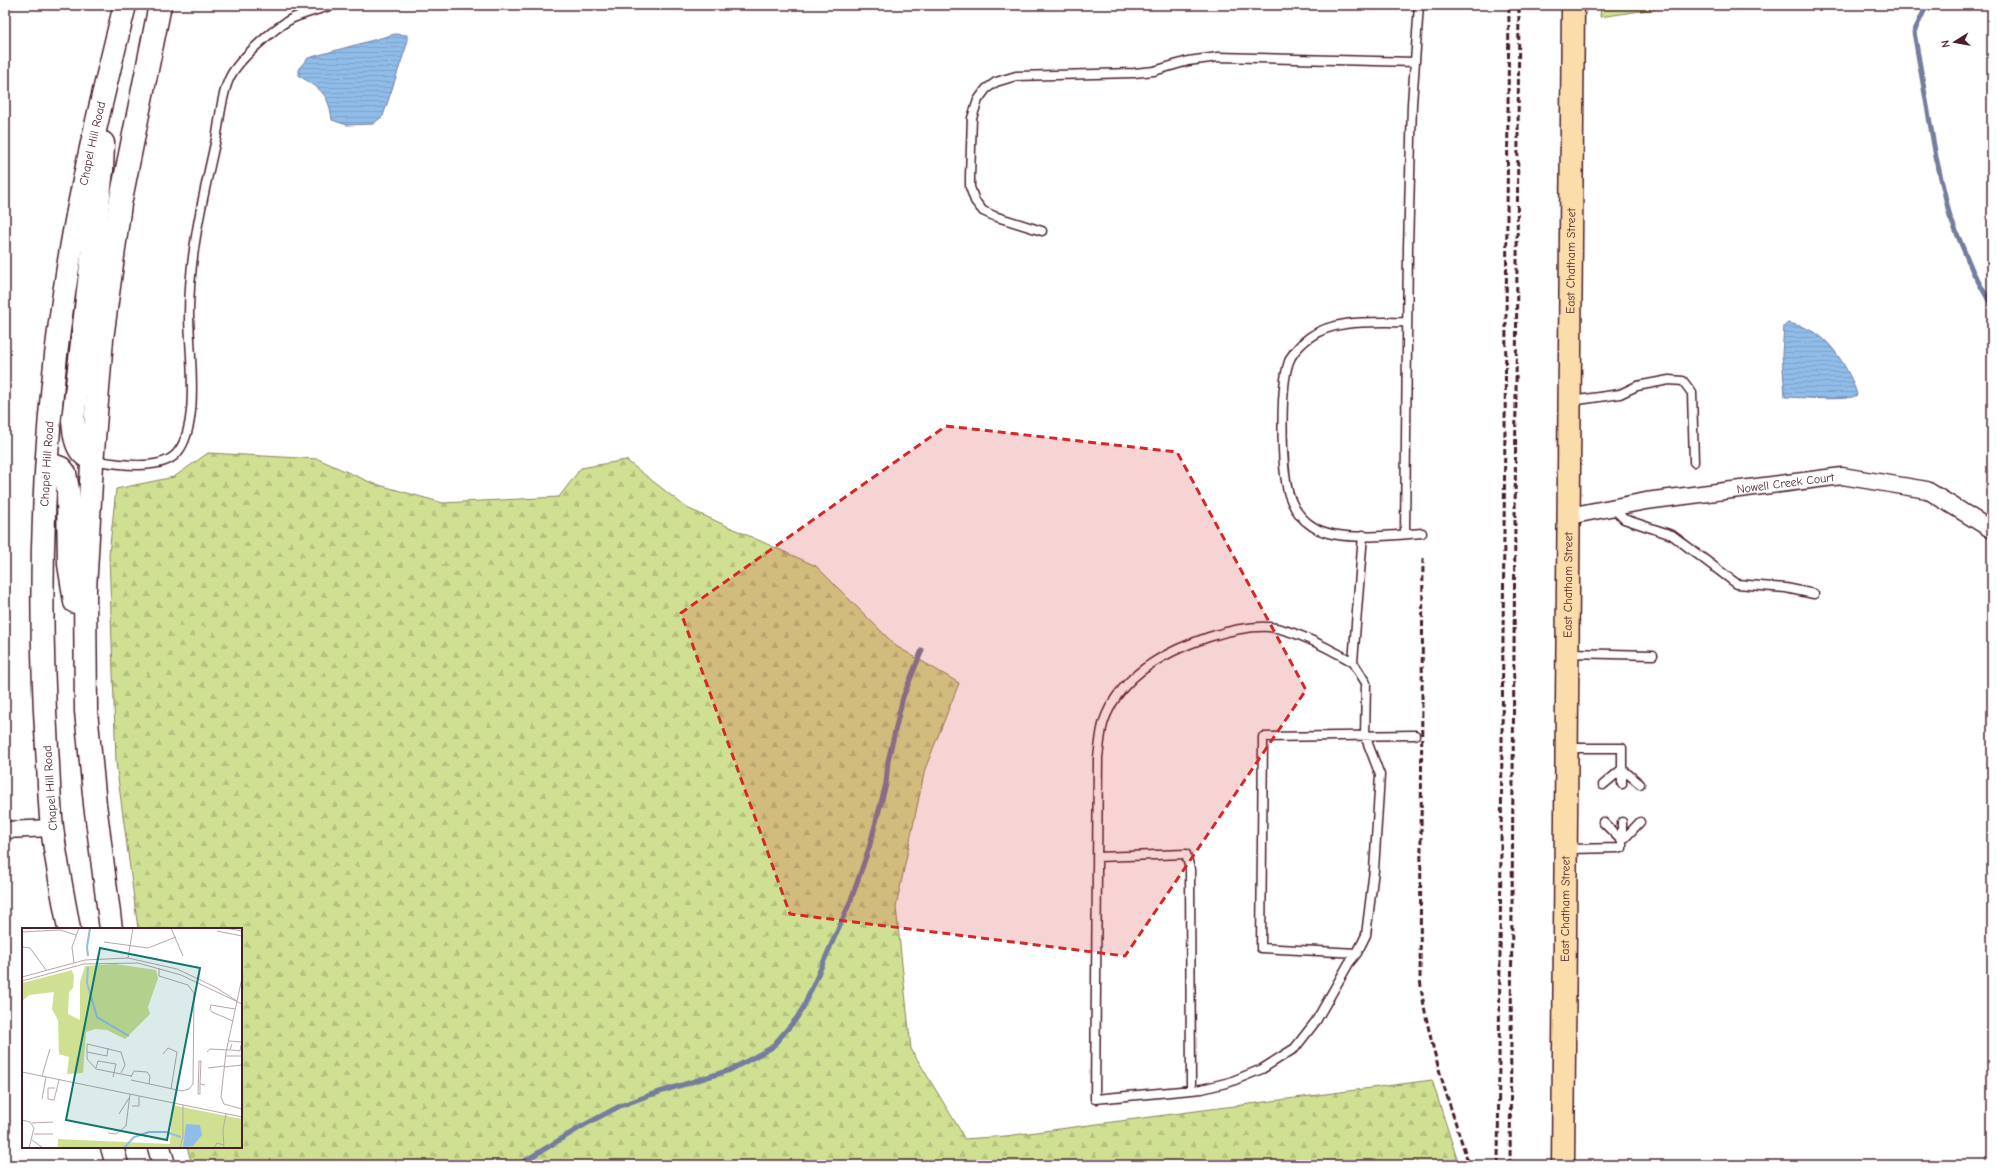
<svg xmlns="http://www.w3.org/2000/svg" width="1997" height="1170" viewBox="0 0 1997 1170" font-family="'Comic Neue',sans-serif">
	<style>
		.grass { fill: url(#grass-tufts); stroke: #8d805f }
		.forest { fill: url(#forest-firs); stroke: #8d805f }
		.water { fill: url(#water-rules); stroke: #747d9d }
		.lines { fill: none; stroke-linecap: round; stroke-linejoin: round }
		.stream { stroke: #747d9d; stroke-width: 5 }
		.lane-casing { stroke: #4a1f2b; stroke-width: 11 }
		.street-casing { stroke: #4a1f2b; stroke-width: 19 }
		.secondary-casing { stroke: #4a1f2b; stroke-width: 25 }
		.primary-casing { stroke: #4a1f2b; stroke-width: 25 }
		.lane { stroke: #fff; stroke-width: 8 }
		.street { stroke: #fff; stroke-width: 16 }
		.secondary { stroke: #fff; stroke-width: 22 }
		.primary { stroke: #fbddab; stroke-width: 22 }
		.rail { stroke: #4a1f2b; stroke-width: 3; stroke-dasharray: 6 3; stroke-linecap: butt }
		.marked { fill: #d62828; fill-opacity: 0.2; stroke: #d62828; stroke-width: 3; stroke-dasharray: 8 5; stroke-linejoin: round }
		.labels { text-anchor: middle; stroke-width: 4; stroke-linejoin: round; paint-order: stroke }
		.street-label { font-size: 12px; fill: #4a1f2b; stroke: #fff }
		.inset-river { fill: none; stroke: #90bce9; stroke-width: 2 }
		.inset-road { fill: none; stroke: #b7a5aa; stroke-width: 1 }
		.view { fill: #0f766e; fill-opacity: 0.15; stroke: #0f766e; stroke-width: 2 }
		.inset-edge { fill: none; stroke: #4a1f2b; stroke-width: 2 }
	</style>
	<defs>
		<pattern id="grass-tufts" width="24" height="20" patternUnits="userSpaceOnUse"><rect width="24" height="20" fill="#d0e093"/><path d="M3 7l-1-3M5 7V3M7 7l1-3M15 17l-1-3M17 17v-4M19 17l1-3" fill="none" stroke="#b4c07f"/></pattern>
		<pattern id="forest-firs" width="22" height="20" patternUnits="userSpaceOnUse"><rect width="22" height="20" fill="#d0e093"/><path d="M5 1l3.5 6h-7zM16 11l3.5 6h-7z" fill="#b4c07f"/></pattern>
		<pattern id="water-rules" width="6" height="5" patternUnits="userSpaceOnUse"><rect width="6" height="5" fill="#90bce9"/><path d="M0 2.5h6" fill="none" stroke="#7ea1c8"/></pattern>
	</defs>
	<rect width="100%" height="100%" fill="#fff"/>
	<filter id="ink" filterUnits="userSpaceOnUse"><feTurbulence type="fractalNoise" baseFrequency=".025" numOctaves="2"/><feDisplacementMap in="SourceGraphic" scale="8" xChannelSelector="R" yChannelSelector="G"/><feConvolveMatrix kernelMatrix="1 2 1 2 8 2 1 2 1" color-interpolation-filters="sRGB"/></filter>
	<g filter="url(#ink)">
		<path class="grass" d="M 1601,5 L 1681,5 L 1600,17 Z"/>
		<path class="forest" d="M 208,453 L 318,459 L 372,483 L 443,503 L 559,497 L 581,468 L 626,460 L 687,508 L 816,566 L 896,646 L 959,683 L 925,769 L 896,907 L 911,1049 L 960,1130 L 964,1139 L 1006,1136 L 1432,1080 L 1459,1165 L 192,1165 L 187,1147 L 241,1147 L 241,929 L 138,929 L 116,763 L 109,554 L 116,489 L 174,477 Z"/>
		<path class="water" d="M 395,34 L 407,35 L 407,44 L 383,116 L 373,124 L 347,125 L 332,120 C 329,94 320,88 299,76 L 299,68 L 308,58 Z
			M 1788,323 C 1798,325 1808,328 1817,334 C 1834,344 1853,377 1857,395 C 1848,402 1798,397 1785,397 L 1782,354 L 1784,326 Z"/>
		<g class="lines">
			<path class="stream" d="M 1927,5 L 1914,32 L 1936,157 L 1950,217 L 1973,272 L 1992,306
				M 518,1165 L 586,1124 L 620,1106 L 650,1095 L 730,1070 L 771,1048 L 796,1019 L 804,1006 L 851,900 L 869,848 L 886,784 L 888,761 L 903,697 L 922,650"/>
			<g class="lane-casing">
				<path id="lane" d="M 1042,231 L 994,216 L 983,211 L 975,201 L 970,187 L 970,176 L 972,118 L 978,100 L 986,89 L 996,82 L 1016,76 L 1134,73 L 1154,71 L 1188,61 L 1218,57 L 1415,62
					M 1407,322 C 1377,323 1336,318 1310,337 C 1303,342 1296,349 1291,357 C 1279,379 1281,469 1289,495 C 1293,507 1301,519 1312,526 C 1336,543 1392,535 1422,533
					M 1571,401 L 1620,394 L 1637,386 L 1669,380 L 1683,381 L 1692,393 L 1694,462
					M 93,460 C 114,464 161,472 177,453 C 201,425 189,351 189,315 C 189,255 203,197 216,139 C 220,120 221,95 230,77 C 239,59 275,27 293,18 C 306,13 320,9 333,5
					M 1612,507 L 1624,519 L 1672,535 L 1737,584 L 1786,588 L 1814,594
					M 1405,534 L 1408,247 L 1412,104 L 1419,5
					M 1568,653 L 1653,655
					M 1353,662 C 1332,650 1293,629 1269,627 C 1250,626 1228,631 1209,637 C 1166,651 1120,675 1104,721 C 1100,733 1100,745 1098,757 L 1095,1099 L 1202,1089 L 1230,1082 L 1262,1069 L 1295,1048 L 1316,1021 L 1349,963 L 1357,953 L 1366,935 L 1374,870 L 1380,775 L 1365,736 L 1366,683 L 1353,662 L 1363,535
					M 1567,748 L 1622,748 L 1622,769 L 1603,785
					M 1622,769 L 1640,784
					M 1622,769 L 1622,784
					M 1622,841 L 1640,822
					M 1622,841 L 1622,822
					M 1566,849 L 1622,848 L 1622,841 L 1603,822
					M 1097,857 L 1186,854 L 1190,869 L 1191,1090
					M 1357,953 L 1261,948 L 1263,737 L 1415,735"/>
			</g>
			<g class="street-casing">
				<g id="street">
					<path id="s1" d="M 1569,516 L 1646,501 L 1842,476 L 1927,490 L 1992,530"/>
					<path d="M 5,830 L 52,828"/>
				</g>
			</g>
			<g class="secondary-casing">
				<g id="secondary">
					<path d="M 92,459 C 76,454 74,435 73,420 L 102,170 L 103,143"/>
					<path d="M 47,463 L 61,468 L 65,473 L 68,490 L 69,564 L 75,602"/>
					<path id="s2" d="M 69,929 C 63,895 56,861 52,827 C 49,801 49,774 47,748 C 37,586 43,421 69,261 C 83,175 104,90 125,5"/>
					<path d="M 111,929 L 95,804 L 86,711 L 85,590 L 92,464 L 102,339 L 120,204 L 160,5"/>
					<path d="M 112,1147 L 117,1165"/>
					<path d="M 159,1147 L 164,1165"/>
				</g>
			</g>
			<g class="primary-casing">
				<g id="primary">
					<path id="s3" d="M 1563,1165 L 1573,5"/>
				</g>
			</g>
			<use href="#lane" class="lane"/>
			<use href="#street" class="street"/>
			<use href="#secondary" class="secondary"/>
			<use href="#primary" class="primary"/>
			<path class="rail" d="M 1423,558 L 1420,978 C 1427,1042 1450,1104 1469,1165
				M 1498,1165 L 1509,5
				M 1510,1165 L 1519,5"/>
		</g>
	</g>
	<path class="marked" d="M 946,426 L 1177,452 L 1306,690 L 1125,956 L 790,914 L 681,613 Z"/>
	<g class="labels">
		<g class="street-label">
			<text dy="4" stroke="none"><textPath href="#s2" startOffset="791">Chapel Hill Road</textPath></text>
			<text dy="4" stroke="none"><textPath href="#s3" startOffset="904">East Chatham Street</textPath></text>
			<text dy="4" stroke="none"><textPath href="#s2" startOffset="467">Chapel Hill Road</textPath></text>
			<text dy="4" stroke="none"><textPath href="#s1" startOffset="219">Nowell Creek Court</textPath></text>
			<text dy="4" stroke="none"><textPath href="#s3" startOffset="580">East Chatham Street</textPath></text>
			<text transform="translate(50 788) rotate(-94)" y="4">Chapel Hill Road</text>
			<text dy="4" stroke="none"><textPath href="#s3" startOffset="256">East Chatham Street</textPath></text>
		</g>
	</g>
	<g transform="translate(22 928)">
		<rect width="220" height="220" fill="#fff"/>
		<path d="M 150,177 L 220,191 L 220,220 L 36,220 L 36,211 L 148,216 Z" fill="#d0e093"/>
		<path d="M 93,36 L 134,42 L 136,50 L 126,79 L 128,86 L 103,111 L 85,102 L 73,101 L 64,104 L 61,145 L 45,146 L 47,129 L 37,126 L 36,92 L 30,81 L 32,64 L 7,67 L 0,73 L 0,55 L 50,42 L 52,48 L 51,60 L 47,64 L 46,86 L 58,92 L 58,54 L 63,38 Z" fill="#d0e093"/>
		<path d="M 164,196 L 178,197 L 180,207 L 171,218 L 161,219 Z" fill="#90bce9"/>
		<path class="inset-river" d="M 66,28 L 65,19 L 68,0M 66,39 L 65,55 L 75,89 L 107,108M 102,220 L 112,209 L 127,204 L 144,204 L 159,209"/>
		<path class="inset-road" d="M 105,0 L 122,0M 149,0 L 161,28M 203,0 L 220,3M 195,3 L 220,8M 0,4 L 38,2 L 54,7M 82,14 L 126,20 L 154,9M 0,19 L 8,20 L 24,42M 106,30 L 111,0M 52,35 L 50,19 L 57,0M 0,49 L 63,32 L 106,30 L 155,41 L 193,59 L 215,73M 220,50 L 204,124 L 199,169 L 202,176 L 220,181M 0,53 L 62,36 L 116,35 L 159,47 L 220,76M 211,93 L 190,84 L 188,81 L 189,77 L 213,81M 207,113 L 220,114M 209,122 L 218,123 L 219,117M 65,124 L 85,128 L 86,120M 185,124 L 188,121 L 208,122 L 210,116M 141,126 L 146,120 L 155,124 L 149,161M 203,128 L 220,128M 202,139 L 220,137M 74,140 L 76,133 L 94,136 L 91,149M 186,140 L 202,138M 0,144 L 220,189M 99,145 L 103,137 L 99,124 L 65,116 L 65,131 L 74,141 L 109,148M 20,148 L 28,121M 109,149 L 112,143 L 125,144 L 128,148 L 127,156M 109,152 L 160,163 L 167,161 L 171,156 L 172,65 L 166,57 L 137,48 L 137,40M 178,156 L 178,166 L 176,166 L 177,133 L 179,133 L 178,156 L 183,157M 33,160 L 26,160 L 26,171 L 32,172 L 37,152M 20,171 L 24,149M 110,178 L 117,178 L 117,168M 97,186 L 107,170M 0,192 L 8,194 L 12,200 L 7,220M 10,195 L 31,194M 86,205 L 94,206 L 104,198 L 108,166M 12,206 L 31,206M 10,212 L 21,220M 158,220 L 161,209 L 161,177M 192,220 L 195,215 L 202,217M 202,220 L 201,202 L 204,186"/>
		<path class="view" d="M 78,20 L 178,40 L 145,212 L 44,192 Z"/>
		<rect width="220" height="220" class="inset-edge"/>
	</g>
	<rect width="1997" height="1170" fill="none" stroke="#fff" stroke-width="20"/>
	<rect x="10" y="10" width="1977" height="1150" fill="none" stroke="#4a1f2b" stroke-width="1.5" filter="url(#ink)"/>
	<g transform="translate(1955 42) rotate(259)" stroke="#ffffff" stroke-width="3" paint-order="stroke">
	<path d="M0-3L7 15L0 10L-7 15Z" fill="#4a1f2b"/>
	<text y="-6" font-size="11" font-weight="bold" text-anchor="middle" fill="#4a1f2b">N</text>
	</g>
</svg>
